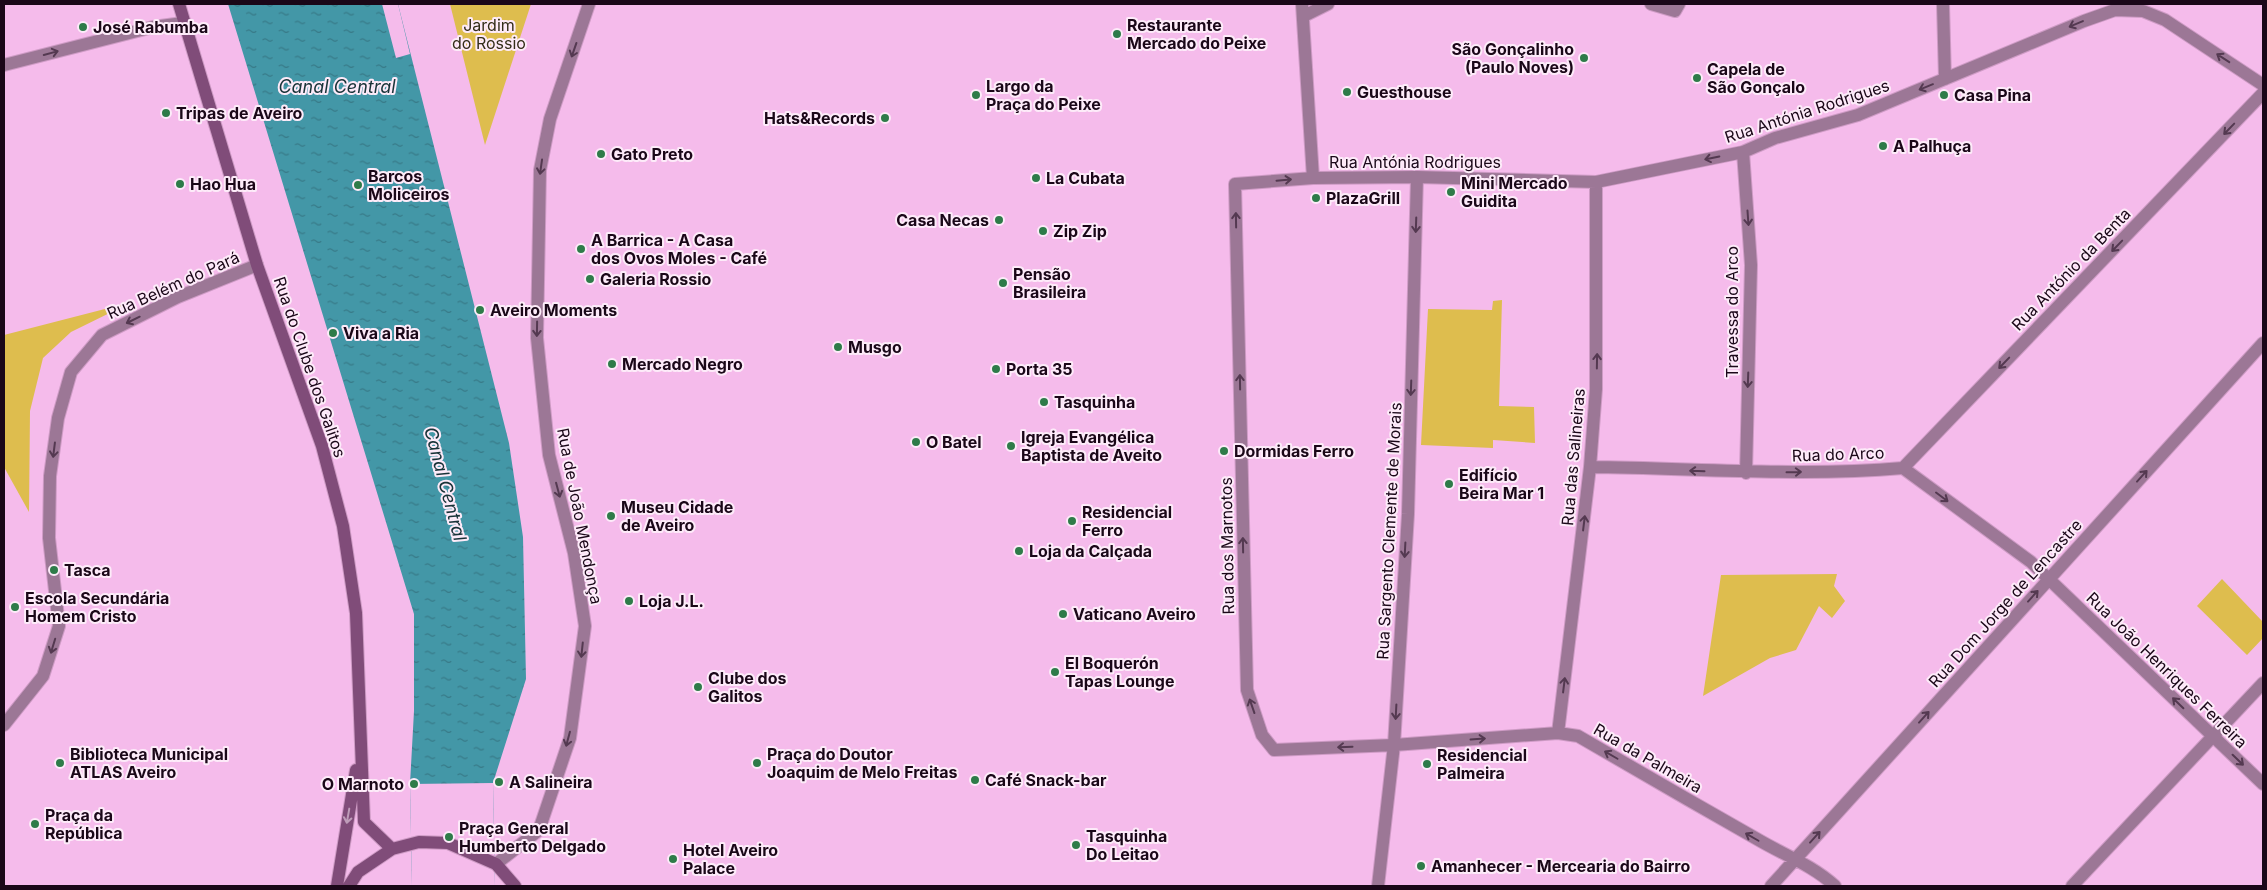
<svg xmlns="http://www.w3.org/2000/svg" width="2267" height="890" viewBox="0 0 2267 890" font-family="Inter,sans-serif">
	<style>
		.green { fill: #debd4e }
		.water { fill: url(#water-ripples) }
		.pier { fill: #f5bbeb }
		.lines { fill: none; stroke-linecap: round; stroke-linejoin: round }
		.minor-casing { stroke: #ce9bc5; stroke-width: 14 }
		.secondary-casing { stroke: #ce9bc5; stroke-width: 14 }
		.minor { stroke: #9c7796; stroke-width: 12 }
		.secondary { stroke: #804c79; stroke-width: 12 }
		.oneway { stroke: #543951 }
		.oneway2 { stroke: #be9cb9 }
		.poi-dot { fill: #2e7b49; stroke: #fdebf9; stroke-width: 2 }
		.labels { text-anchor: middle; stroke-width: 4; stroke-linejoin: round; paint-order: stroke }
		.park-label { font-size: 16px; fill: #332d19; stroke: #fdebf9 }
		.poi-label { font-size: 16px; font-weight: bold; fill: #1a0718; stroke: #fdebf9; text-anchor: start }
		.street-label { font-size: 16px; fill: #1a0718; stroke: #fdebf9 }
		.water-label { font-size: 18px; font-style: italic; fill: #183338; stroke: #fdebf9 }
	</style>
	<defs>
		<pattern id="water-ripples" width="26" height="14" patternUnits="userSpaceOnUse" patternTransform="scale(1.25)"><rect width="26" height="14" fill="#4397a7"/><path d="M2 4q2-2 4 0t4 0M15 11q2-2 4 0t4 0" fill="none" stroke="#377987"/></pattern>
	</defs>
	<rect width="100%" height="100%" fill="#f5bbeb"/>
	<path class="green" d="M 450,4 L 531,4 L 485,145 Z
		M 1502,300 L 1499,406 L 1534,407 L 1535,443 L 1493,440 L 1493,448 L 1421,445 L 1428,309 L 1492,310 L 1493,301 Z
		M 132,302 L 71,332 L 43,358 L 30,411 L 29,512 L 4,467 L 4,335 Z
		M 1837,574 L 1834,586 L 1845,601 L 1832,618 L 1819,606 L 1796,650 L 1770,658 L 1703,696 L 1721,575 Z
		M 2222,579 L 2263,622 L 2263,638 L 2247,655 L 2197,606 Z"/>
	<path class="water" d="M 228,4 L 398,4 L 509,443 L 523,537 L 526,679 L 493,783 L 495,886 L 412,886 L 410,784 L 414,711 L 414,614 Z"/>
	<path class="pier" d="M 382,4 L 398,4 L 410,54 L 396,58 Z
		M 493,783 L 495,886 L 412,886 L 410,784 Z"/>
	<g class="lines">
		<g class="minor-casing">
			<path id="minor" d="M 1302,4 L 1313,178
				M 1651,4 L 1675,11 L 1679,4
				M 1943,4 L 1945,79
				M 1304,16 L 1328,4
				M 4,65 L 153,27 L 183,23
				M 1743,152 L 1751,265 L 1746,473
				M 1590,467 C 1695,468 1799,477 1903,468 L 2031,562 L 2263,784
				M 1903,468 L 2263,93
				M 4,725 L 43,676 L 59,626 L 49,538 L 50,476 L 58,418 L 71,372 L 102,335 L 178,297 L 257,265
				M 1558,733 L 1590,467 L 1596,389 L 1596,182
				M 496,864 L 539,830 L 570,738 L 585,626 L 574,553 L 549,455 L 537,338 L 540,170 L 550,119 L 589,4
				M 1378,886 L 1394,745 L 1408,514 L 1417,177
				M 1771,886 L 2263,343
				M 1835,886 C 1812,865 1784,855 1757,839 C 1697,805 1638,771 1578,736 L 1558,733 L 1394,745 L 1274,750 L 1262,735 L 1247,690 L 1235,184 L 1313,178 L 1417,177 L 1596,182 L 1743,152 L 1775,138 L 1858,115 L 2084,21 L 2115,10 L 2143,11 L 2165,20 L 2263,85
				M 2072,886 L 2263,683"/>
		</g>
		<g class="secondary-casing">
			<path id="secondary" d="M 179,4 L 257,265 L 322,446 L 343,526 L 356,613 L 364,822 L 392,849
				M 337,886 L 356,770
				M 349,886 L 358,872 L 392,849 L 419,842 L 448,843 L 496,864 L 515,886"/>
		</g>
		<use href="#minor" class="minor"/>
		<use href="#secondary" class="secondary"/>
	</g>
	<defs><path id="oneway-shaft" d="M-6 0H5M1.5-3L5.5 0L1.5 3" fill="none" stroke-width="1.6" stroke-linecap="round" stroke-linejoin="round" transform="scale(1.25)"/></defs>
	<g class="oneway">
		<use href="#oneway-shaft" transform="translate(2076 24) rotate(157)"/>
		<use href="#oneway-shaft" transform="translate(574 50) rotate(109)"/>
		<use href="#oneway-shaft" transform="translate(51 53) rotate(-15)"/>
		<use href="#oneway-shaft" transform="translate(2223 58) rotate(-147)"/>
		<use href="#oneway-shaft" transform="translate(1926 87) rotate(158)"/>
		<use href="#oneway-shaft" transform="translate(2229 129) rotate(134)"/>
		<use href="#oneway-shaft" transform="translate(1712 158) rotate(168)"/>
		<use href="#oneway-shaft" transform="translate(541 167) rotate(98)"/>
		<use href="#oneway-shaft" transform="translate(1284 180) rotate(-5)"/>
		<use href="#oneway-shaft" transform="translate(1748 218) rotate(86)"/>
		<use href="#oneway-shaft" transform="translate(1236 220) rotate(-91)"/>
		<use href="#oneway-shaft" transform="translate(1416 225) rotate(92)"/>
		<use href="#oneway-shaft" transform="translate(2117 246) rotate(134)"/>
		<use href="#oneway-shaft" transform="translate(133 320) rotate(154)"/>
		<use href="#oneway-shaft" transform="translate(537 329) rotate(91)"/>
		<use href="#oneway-shaft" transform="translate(1597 361) rotate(-89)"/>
		<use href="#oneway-shaft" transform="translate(2004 363) rotate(134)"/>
		<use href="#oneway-shaft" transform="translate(1748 380) rotate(92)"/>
		<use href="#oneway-shaft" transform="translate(1240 382) rotate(-91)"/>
		<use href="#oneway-shaft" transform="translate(1411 388) rotate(92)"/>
		<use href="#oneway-shaft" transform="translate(54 450) rotate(97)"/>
		<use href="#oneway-shaft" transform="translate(1697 471) rotate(-178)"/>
		<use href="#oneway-shaft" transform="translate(1794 472) rotate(-1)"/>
		<use href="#oneway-shaft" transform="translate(2142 476) rotate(-48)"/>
		<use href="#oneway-shaft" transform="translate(558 490) rotate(75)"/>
		<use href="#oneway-shaft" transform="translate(1942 497) rotate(37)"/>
		<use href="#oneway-shaft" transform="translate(1584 523) rotate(-83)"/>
		<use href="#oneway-shaft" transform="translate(1243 545) rotate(-91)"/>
		<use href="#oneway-shaft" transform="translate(1405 550) rotate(93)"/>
		<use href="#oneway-shaft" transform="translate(2033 596) rotate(-48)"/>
		<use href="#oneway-shaft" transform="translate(53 646) rotate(107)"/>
		<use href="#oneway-shaft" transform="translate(582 650) rotate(96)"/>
		<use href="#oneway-shaft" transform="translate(1564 685) rotate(-83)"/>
		<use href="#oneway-shaft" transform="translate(2178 703) rotate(-136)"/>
		<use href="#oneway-shaft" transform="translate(1252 706) rotate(-109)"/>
		<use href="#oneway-shaft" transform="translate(1396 712) rotate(93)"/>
		<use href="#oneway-shaft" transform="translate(1924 717) rotate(-48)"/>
		<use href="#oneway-shaft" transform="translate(568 739) rotate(105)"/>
		<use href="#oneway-shaft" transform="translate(1478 739) rotate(-4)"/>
		<use href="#oneway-shaft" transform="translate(1345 747) rotate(178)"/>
		<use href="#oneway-shaft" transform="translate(1611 755) rotate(-150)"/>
		<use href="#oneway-shaft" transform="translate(2238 760) rotate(44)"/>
		<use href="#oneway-shaft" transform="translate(1752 837) rotate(-150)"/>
		<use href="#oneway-shaft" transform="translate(1815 837) rotate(-48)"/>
	</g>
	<use class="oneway2" href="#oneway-shaft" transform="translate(348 816) rotate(100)"/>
	<g class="poi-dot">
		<circle cx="83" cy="27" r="5"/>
		<circle cx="1117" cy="34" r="5"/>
		<circle cx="1584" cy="58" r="5"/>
		<circle cx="1697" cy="78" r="5"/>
		<circle cx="1347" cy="92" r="5"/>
		<circle cx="976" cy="95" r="5"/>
		<circle cx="1944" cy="95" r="5"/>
		<circle cx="166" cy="113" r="5"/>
		<circle cx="885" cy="118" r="5"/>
		<circle cx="1883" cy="146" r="5"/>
		<circle cx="601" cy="154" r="5"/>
		<circle cx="1036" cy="178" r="5"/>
		<circle cx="180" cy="184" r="5"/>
		<circle cx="358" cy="185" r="5"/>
		<circle cx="1451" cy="192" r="5"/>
		<circle cx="1316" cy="198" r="5"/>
		<circle cx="999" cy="220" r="5"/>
		<circle cx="1043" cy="231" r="5"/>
		<circle cx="581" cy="249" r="5"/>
		<circle cx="590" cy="279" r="5"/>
		<circle cx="1003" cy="283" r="5"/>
		<circle cx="480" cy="310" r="5"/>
		<circle cx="333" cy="333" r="5"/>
		<circle cx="838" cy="347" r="5"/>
		<circle cx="612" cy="364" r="5"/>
		<circle cx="996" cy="369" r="5"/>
		<circle cx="1044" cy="402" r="5"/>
		<circle cx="916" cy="442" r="5"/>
		<circle cx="1011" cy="446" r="5"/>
		<circle cx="1224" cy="451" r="5"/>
		<circle cx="1449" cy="484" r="5"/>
		<circle cx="611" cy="516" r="5"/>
		<circle cx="1072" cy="521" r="5"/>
		<circle cx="1019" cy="551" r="5"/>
		<circle cx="54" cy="570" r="5"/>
		<circle cx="629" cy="601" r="5"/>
		<circle cx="15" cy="607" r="5"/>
		<circle cx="1063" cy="614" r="5"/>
		<circle cx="1055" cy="672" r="5"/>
		<circle cx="698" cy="687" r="5"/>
		<circle cx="60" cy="763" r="5"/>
		<circle cx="757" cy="763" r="5"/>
		<circle cx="1427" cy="764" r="5"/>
		<circle cx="975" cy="780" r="5"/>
		<circle cx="499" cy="782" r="5"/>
		<circle cx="414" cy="784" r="5"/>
		<circle cx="35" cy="824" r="5"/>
		<circle cx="449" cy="837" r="5"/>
		<circle cx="1076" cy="845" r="5"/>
		<circle cx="673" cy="859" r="5"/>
		<circle cx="1421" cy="866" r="5"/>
	</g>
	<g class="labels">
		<g class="park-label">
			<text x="489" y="31">Jardim<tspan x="489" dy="18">do Rossio</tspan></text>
		</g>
		<g class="poi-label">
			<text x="1127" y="31">Restaurante<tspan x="1127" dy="18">Mercado do Peixe</tspan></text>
			<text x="93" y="33">José Rabumba</text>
			<text x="1574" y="55" text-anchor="end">São Gonçalinho<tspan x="1574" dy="18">(Paulo Noves)</tspan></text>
			<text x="1707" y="75">Capela de<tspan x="1707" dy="18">São Gonçalo</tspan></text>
			<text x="986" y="92">Largo da<tspan x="986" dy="18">Praça do Peixe</tspan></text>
			<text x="1357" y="98">Guesthouse</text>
			<text x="1954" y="101">Casa Pina</text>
			<text x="176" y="119">Tripas de Aveiro</text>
			<text x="875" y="124" text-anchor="end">Hats&amp;Records</text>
			<text x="1893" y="152">A Palhuça</text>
			<text x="611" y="160">Gato Preto</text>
			<text x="368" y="182">Barcos<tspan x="368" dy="18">Moliceiros</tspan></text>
			<text x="1046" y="184">La Cubata</text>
			<text x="1461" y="189">Mini Mercado<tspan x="1461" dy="18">Guidita</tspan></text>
			<text x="190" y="190">Hao Hua</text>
			<text x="1326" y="204">PlazaGrill</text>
			<text x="989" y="226" text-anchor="end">Casa Necas</text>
			<text x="1053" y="237">Zip Zip</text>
			<text x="591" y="246">A Barrica - A Casa<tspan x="591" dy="18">dos Ovos Moles - Café</tspan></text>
			<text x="1013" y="280">Pensão<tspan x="1013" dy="18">Brasileira</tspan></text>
			<text x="600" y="285">Galeria Rossio</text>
			<text x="490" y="316">Aveiro Moments</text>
			<text x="343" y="339">Viva a Ria</text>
			<text x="848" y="353">Musgo</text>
			<text x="622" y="370">Mercado Negro</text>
			<text x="1006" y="375">Porta 35</text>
			<text x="1054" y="408">Tasquinha</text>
			<text x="1021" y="443">Igreja Evangélica<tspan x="1021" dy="18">Baptista de Aveito</tspan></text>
			<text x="926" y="448">O Batel</text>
			<text x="1234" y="457">Dormidas Ferro</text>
			<text x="1459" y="481">Edifício<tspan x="1459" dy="18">Beira Mar 1</tspan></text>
			<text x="621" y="513">Museu Cidade<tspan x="621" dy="18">de Aveiro</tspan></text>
			<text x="1082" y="518">Residencial<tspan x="1082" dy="18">Ferro</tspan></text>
			<text x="1029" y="557">Loja da Calçada</text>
			<text x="64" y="576">Tasca</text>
			<text x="25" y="604">Escola Secundária<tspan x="25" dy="18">Homem Cristo</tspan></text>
			<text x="639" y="607">Loja J.L.</text>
			<text x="1073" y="620">Vaticano Aveiro</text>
			<text x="1065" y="669">El Boquerón<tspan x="1065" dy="18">Tapas Lounge</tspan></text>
			<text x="708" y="684">Clube dos<tspan x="708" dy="18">Galitos</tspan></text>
			<text x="70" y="760">Biblioteca Municipal<tspan x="70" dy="18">ATLAS Aveiro</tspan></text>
			<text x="767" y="760">Praça do Doutor<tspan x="767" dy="18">Joaquim de Melo Freitas</tspan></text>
			<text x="1437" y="761">Residencial<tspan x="1437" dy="18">Palmeira</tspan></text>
			<text x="985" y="786">Café Snack-bar</text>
			<text x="509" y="788">A Salineira</text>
			<text x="404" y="790" text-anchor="end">O Marnoto</text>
			<text x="45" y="821">Praça da<tspan x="45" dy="18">República</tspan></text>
			<text x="459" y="834">Praça General<tspan x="459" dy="18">Humberto Delgado</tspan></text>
			<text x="1086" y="842">Tasquinha<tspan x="1086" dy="18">Do Leitao</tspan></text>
			<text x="683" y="856">Hotel Aveiro<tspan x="683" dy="18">Palace</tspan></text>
			<text x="1431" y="872">Amanhecer - Mercearia do Bairro</text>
		</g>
		<g class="street-label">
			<text transform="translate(1807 111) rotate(-18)" y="6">Rua Antónia Rodrigues</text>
			<text x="1415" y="168">Rua Antónia Rodrigues</text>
			<text transform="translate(2071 269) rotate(-46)" y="6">Rua António da Benta</text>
			<text transform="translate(173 285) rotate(-24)" y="6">Rua Belém do Pará</text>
			<text transform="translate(1732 312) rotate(-90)" y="6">Travessa do Arco</text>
			<text transform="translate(310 367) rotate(71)" y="6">Rua do Clube dos Galitos</text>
			<text transform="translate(1838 454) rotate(-2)" y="6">Rua do Arco</text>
			<text transform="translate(1573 457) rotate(-85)" y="6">Rua das Salineiras</text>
			<text transform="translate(580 516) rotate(79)" y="6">Rua de João Mendonça</text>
			<text transform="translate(1389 531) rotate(-87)" y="6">Rua Sargento Clemente de Morais</text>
			<text transform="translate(1227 546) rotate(-91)" y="6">Rua dos Marnotos</text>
			<text transform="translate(2005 603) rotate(-48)" y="6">Rua Dom Jorge de Lencastre</text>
			<text transform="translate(2167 670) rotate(44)" y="6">Rua João Henriques Ferreira</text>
			<text transform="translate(1648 758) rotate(30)" y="6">Rua da Palmeira</text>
		</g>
		<g class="water-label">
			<text x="337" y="93">Canal Central</text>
			<text transform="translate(445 484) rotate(75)" y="6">Canal Central</text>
		</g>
	</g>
	<rect width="2267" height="890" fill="none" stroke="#1a0718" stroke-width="10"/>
</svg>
